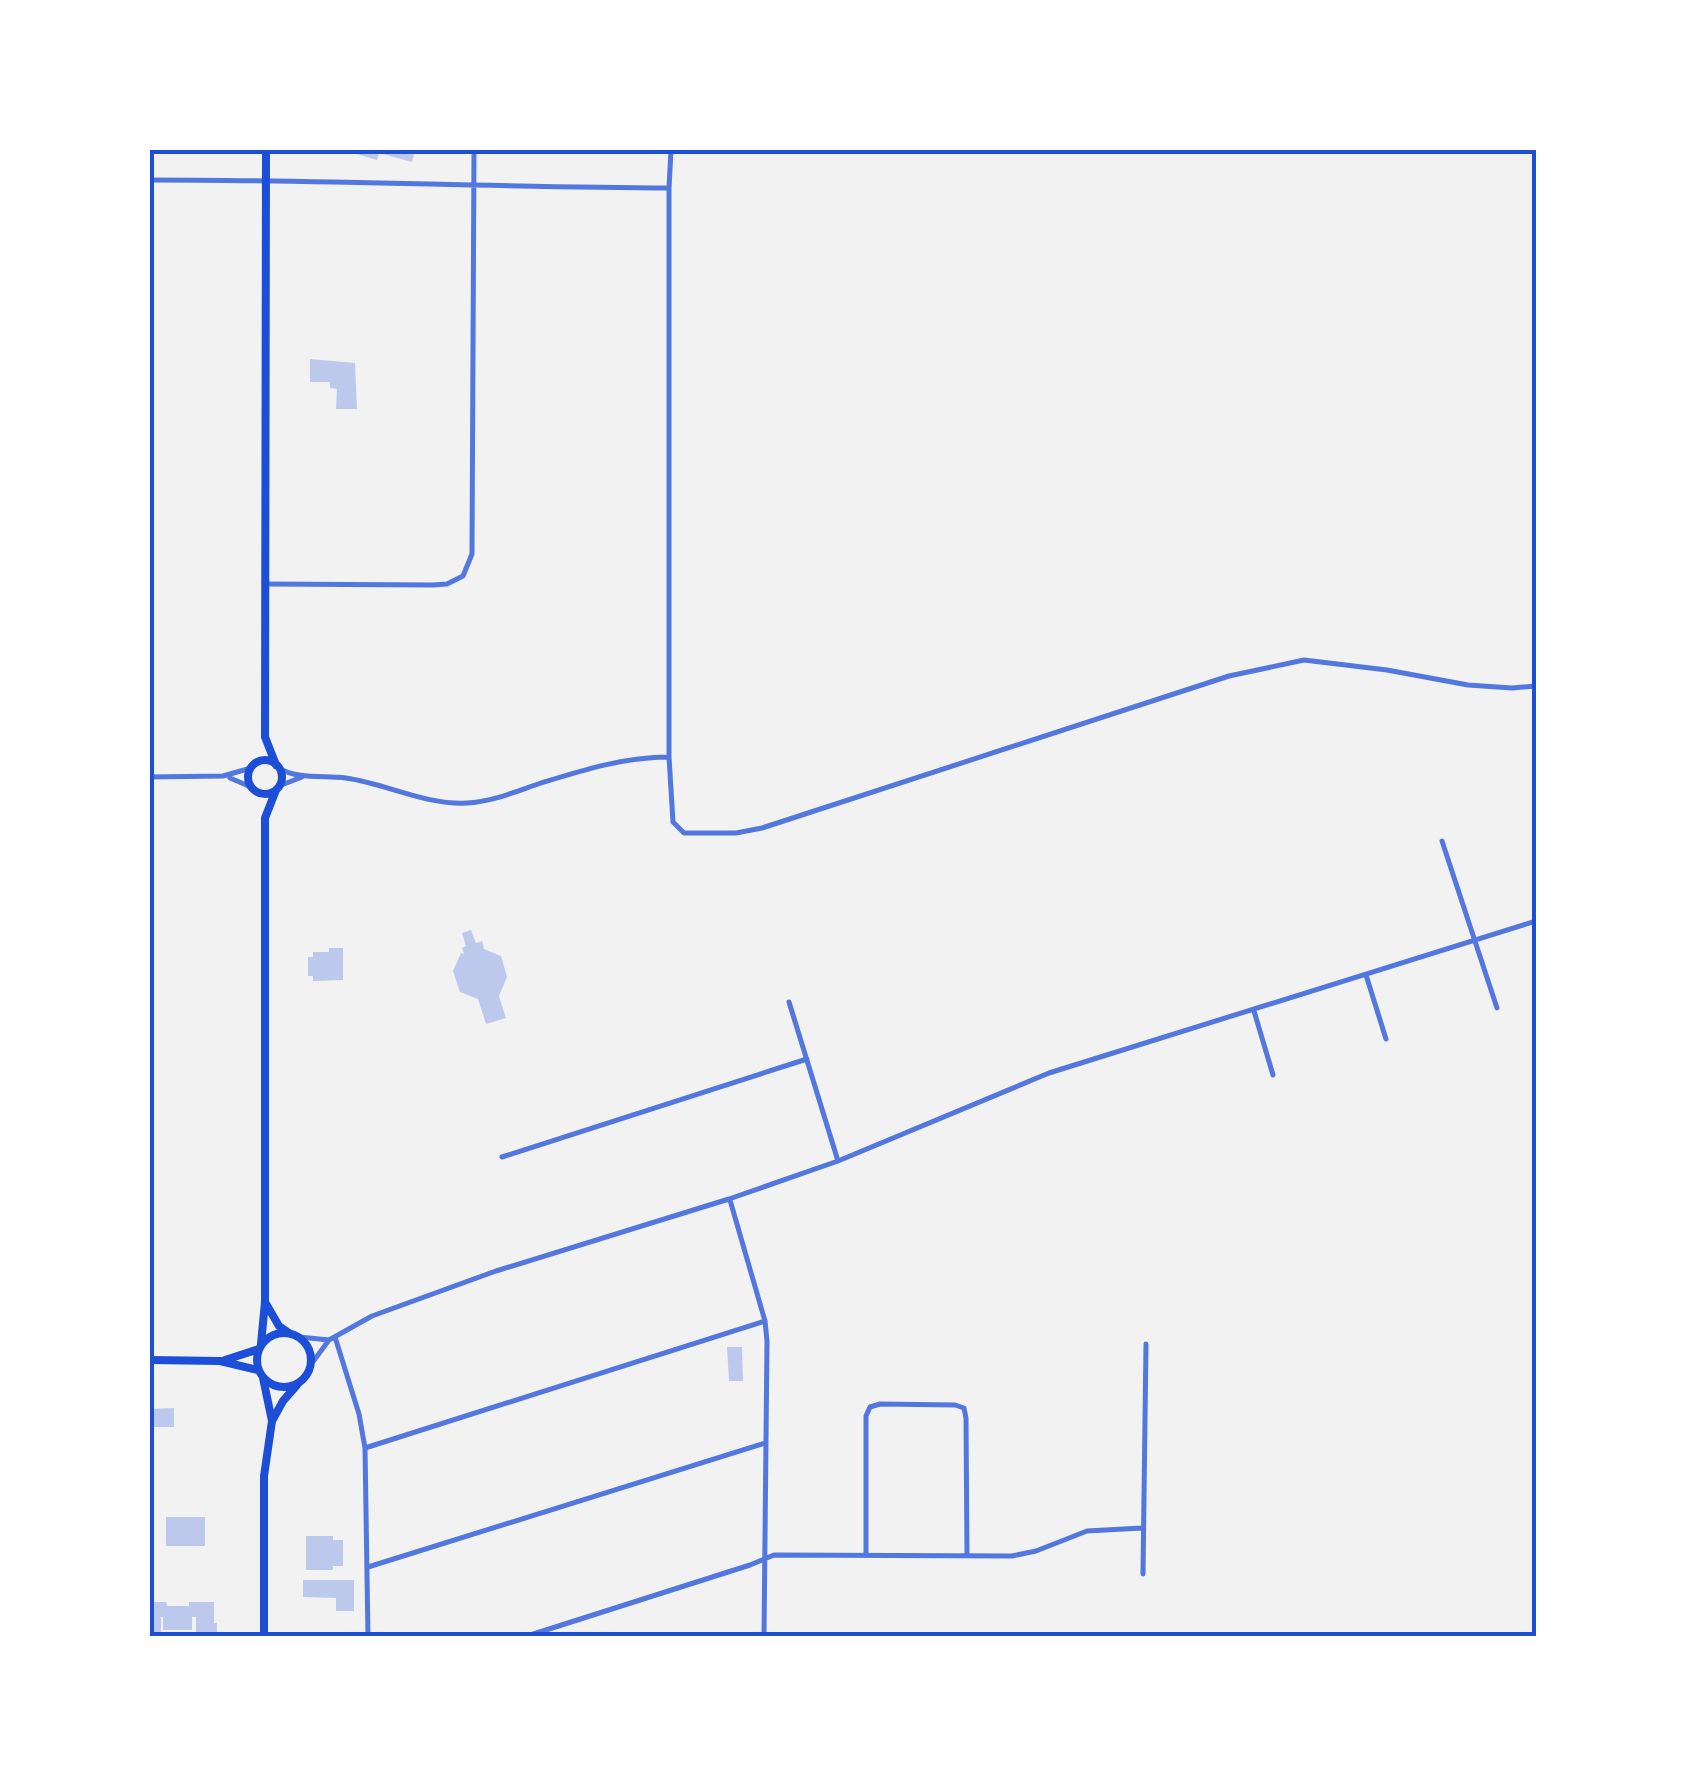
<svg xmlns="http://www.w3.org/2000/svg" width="1686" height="1787" viewBox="0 0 1686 1787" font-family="Roboto,sans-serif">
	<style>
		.building { fill: #bdc9ec }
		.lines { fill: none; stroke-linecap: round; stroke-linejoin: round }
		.minor { stroke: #5277de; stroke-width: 5 }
		.secondary { stroke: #1d4ed8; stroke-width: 8 }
		.neatline { fill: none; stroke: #1d4ed8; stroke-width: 4 }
	</style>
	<rect width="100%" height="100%" fill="#f2f2f2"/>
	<path class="building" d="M 343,150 L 415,150 L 412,162 L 379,153 L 377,160 Z
		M 310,359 L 355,363 L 357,409 L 336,409 L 337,389 L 330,388 L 330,382 L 310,382 Z
		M 471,930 L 476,943 L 482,941 L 484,949 L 501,956 L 507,977 L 499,996 L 506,1018 L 486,1024 L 478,999 L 460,992 L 453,971 L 461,953 L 464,954 L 462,948 L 466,946 L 462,933 Z
		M 329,948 L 343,948 L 343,980 L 313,981 L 313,976 L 308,976 L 308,957 L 313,957 L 313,952 L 329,952 Z
		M 727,1347 L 742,1347 L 743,1381 L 729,1381 Z
		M 174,1408 L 174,1427 L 150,1427 L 150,1409 Z
		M 166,1517 L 205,1517 L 205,1546 L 166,1546 Z
		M 306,1536 L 333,1536 L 333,1540 L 343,1540 L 343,1566 L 333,1566 L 333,1570 L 306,1570 Z
		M 303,1580 L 354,1580 L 354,1611 L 336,1611 L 336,1598 L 303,1597 Z
		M 150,1602 L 166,1602 L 167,1606 L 189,1606 L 189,1602 L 214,1602 L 214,1623 L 217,1623 L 217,1637 L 196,1637 L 196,1617 L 192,1617 L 192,1630 L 163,1630 L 163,1617 L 161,1617 L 161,1637 L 150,1637 Z"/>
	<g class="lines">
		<path class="minor" d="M 671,150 L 669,188 L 669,757 L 673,822 L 684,833 L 736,833 L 762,828 L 1229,676 L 1304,660 L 1387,670 L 1468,685 L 1512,688 L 1536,686
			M 150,180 C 323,180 496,187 669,188
			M 264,584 L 433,585 L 447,584 L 463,576 L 472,554 L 474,150
			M 278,768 C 300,780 323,775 346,778 C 387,784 425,805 467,803 C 492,802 517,791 541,783 C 583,770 624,757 669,757
			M 150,777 L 223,776 L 251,768
			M 230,778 L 251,787
			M 279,786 L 302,777
			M 1442,841 L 1497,1008
			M 1366,975 L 1386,1039
			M 789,1002 L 838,1161
			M 1254,1011 L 1273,1075
			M 502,1157 L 807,1059
			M 730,1200 L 765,1321 L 767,1341 L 764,1637
			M 299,1337 L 329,1340
			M 335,1337 L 359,1414 L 365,1448 L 368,1637
			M 312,1363 L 329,1340 L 372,1316 L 496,1271 L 729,1199 L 838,1161 L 1049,1073 L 1536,921
			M 365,1448 L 765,1321
			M 866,1555 L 866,1416 L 870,1407 L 880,1404 L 955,1405 L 964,1408 L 966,1418 L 967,1556
			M 368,1567 L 765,1443
			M 1143,1574 L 1146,1344
			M 524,1637 L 750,1565 L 774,1555 L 1012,1556 L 1036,1551 L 1087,1531 L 1142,1528"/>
		<path class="secondary" d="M 266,150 L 265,737 L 276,765
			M248 777a17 17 0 1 1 34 0a17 17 0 1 1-34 0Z
			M 265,1302 L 279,1326 L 289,1333
			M257 1360a27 27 0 1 1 54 0a27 27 0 1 1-54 0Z
			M 261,1344 L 265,1302 L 265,818 L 276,790
			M 150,1360 L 220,1361 L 258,1370
			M 225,1360 L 259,1349
			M 263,1378 L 272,1421
			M 264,1637 L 264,1476 L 272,1421 L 283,1401 L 297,1385"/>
	</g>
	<rect width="1686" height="1787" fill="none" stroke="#ffffff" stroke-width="305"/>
	<rect x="152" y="152" width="1382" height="1482" class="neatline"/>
</svg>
